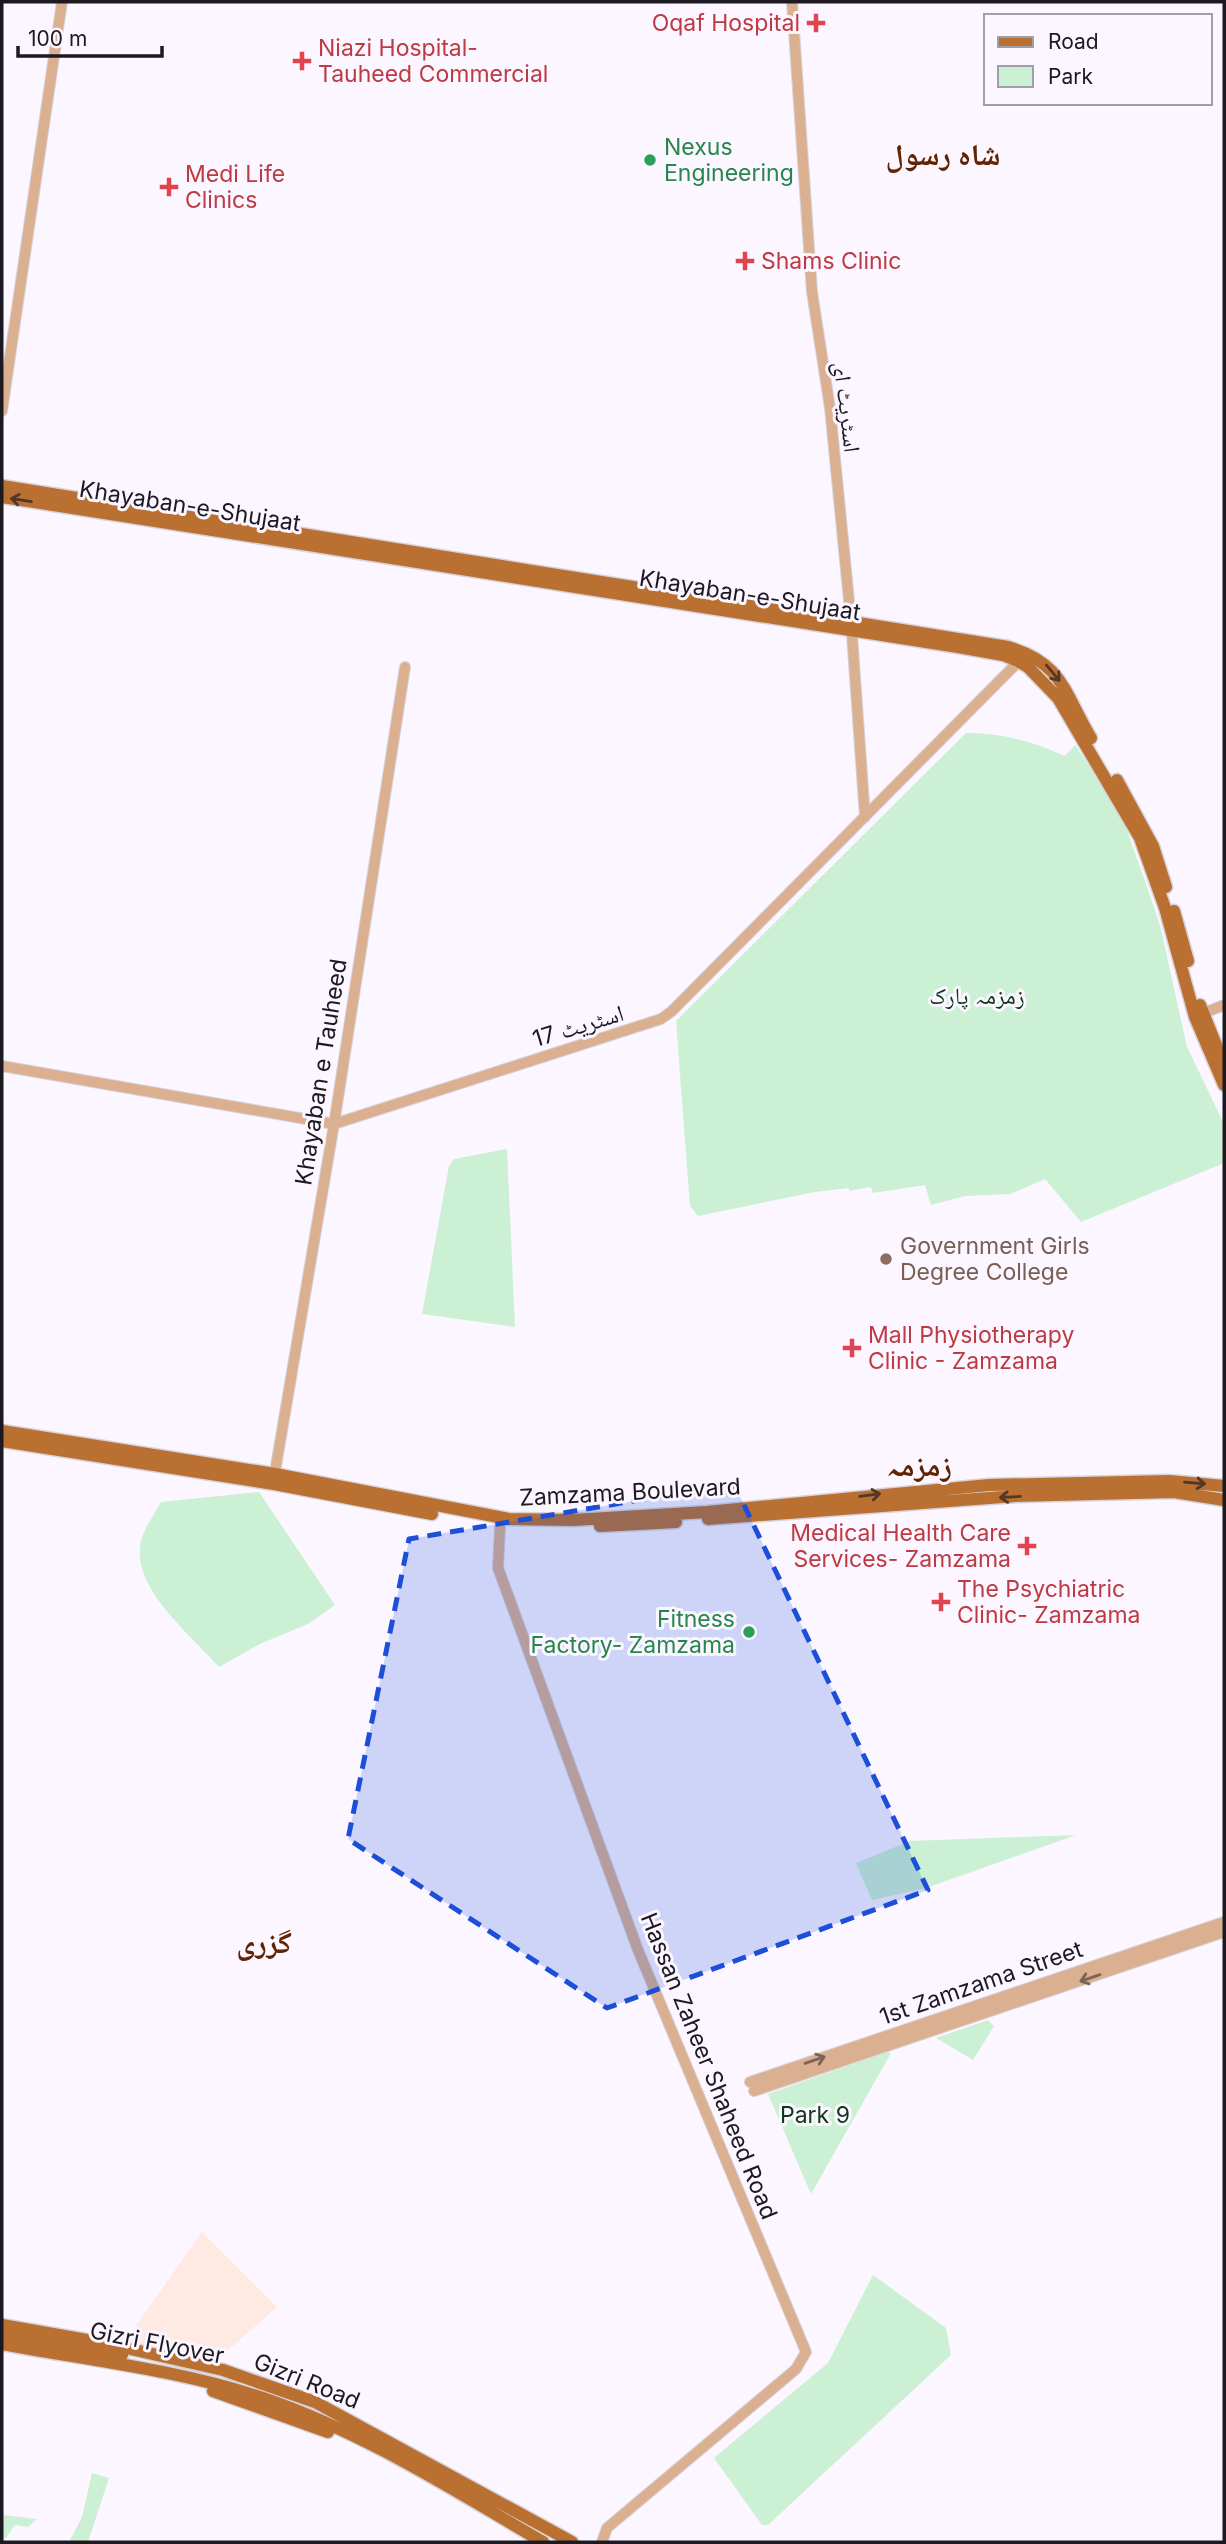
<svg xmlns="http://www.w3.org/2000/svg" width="1226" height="2544" viewBox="0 0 1226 2544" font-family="Inter,'Noto Naskh Arabic',sans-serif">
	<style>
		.education { fill: #fee9e3 }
		.green { fill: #ccf0d3 }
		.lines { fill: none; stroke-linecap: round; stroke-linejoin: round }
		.minor-casing { stroke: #d7d3db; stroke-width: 12 }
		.major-casing { stroke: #d7d3db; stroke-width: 15 }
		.minor { stroke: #dab091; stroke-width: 10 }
		.major { stroke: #ba7031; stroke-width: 12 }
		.oneway { stroke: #543726 }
		.oneway2 { stroke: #7c6458 }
		.marked { fill: #1d4ed8; fill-opacity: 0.2; stroke: #1d4ed8; stroke-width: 5; stroke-dasharray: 14 9; stroke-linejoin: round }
		.health-dot { fill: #e0444e; stroke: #fbf6ff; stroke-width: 2.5 }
		.leisure-dot { fill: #2e9e5b; stroke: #fbf6ff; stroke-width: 2.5 }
		.education-dot { fill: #8d6e63; stroke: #fbf6ff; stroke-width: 2.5 }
		.labels { text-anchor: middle; stroke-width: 6; stroke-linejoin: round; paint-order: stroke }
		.health-label { font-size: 23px; fill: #be3a42; stroke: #fbf6ff; text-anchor: start }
		.leisure-label { font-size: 23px; fill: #27864d; stroke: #fbf6ff; text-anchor: start }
		.street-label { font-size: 23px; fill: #1d1920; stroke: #fbf6ff }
		.park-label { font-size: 23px; fill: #0e371b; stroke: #fbf6ff }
		.education-label { font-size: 23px; fill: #785e54; stroke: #fbf6ff; text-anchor: start }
		.district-label { font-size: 30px; font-weight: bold; fill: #622303; stroke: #fbf6ff }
	</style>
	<rect width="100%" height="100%" fill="#fbf6ff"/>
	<path class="education" d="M 202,2232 L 277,2307 L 209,2367 L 121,2347 Z"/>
	<path class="green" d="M 966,733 C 1002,733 1032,741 1065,756 L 1075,745 L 1104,788 L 1126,828 L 1145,881 L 1160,925 L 1187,1047 L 1224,1124 L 1224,1163 L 1081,1222 L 1045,1179 L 1010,1194 L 965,1196 L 931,1205 L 925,1185 L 873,1193 L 871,1187 L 849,1191 L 849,1188 L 815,1192 L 698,1216 L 690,1206 L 676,1021 Z
		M 507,1149 L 515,1327 L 422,1314 L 449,1166 L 454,1159 Z
		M 259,1492 L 335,1605 L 308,1624 L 262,1643 L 219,1667 C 192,1636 135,1591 140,1547 C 141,1532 154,1515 161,1502 Z
		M 1076,1835 L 926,1888 L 872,1900 L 856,1863 L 910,1841 Z
		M 988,2020 L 994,2026 L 973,2060 L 936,2038 Z
		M 887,2052 L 891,2053 L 811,2194 L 768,2094 Z
		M 873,2275 L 946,2328 L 951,2355 L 768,2525 L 762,2525 L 714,2458 L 828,2363 Z
		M 92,2473 L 109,2478 L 88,2542 L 69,2542 L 82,2517 Z
		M 2,2515 L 37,2519 L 28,2527 L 15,2525 L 6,2538 L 2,2539 Z"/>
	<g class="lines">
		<g class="minor-casing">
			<path id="minor" d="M 792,2 L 812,292 L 830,408 L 851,621 L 865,817
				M 2,411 L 62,2
				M 1199,1015 L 1224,1005
				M 2,1066 L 334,1124 L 661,1019 L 672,1011 L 1023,657
				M 274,1478 L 334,1124 L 405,667
				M 500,1527 L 498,1568 L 638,1950 L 806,2352 L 796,2369 L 607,2528 L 602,2542
				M 750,2082 L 1224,1922
				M 754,2091 L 1224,1932"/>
		</g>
		<g class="major-casing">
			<path id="major" d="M 2,486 L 1008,647 C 1063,663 1064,693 1091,738
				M 2,497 L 958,647 L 1003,655 L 1018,661 L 1028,667 L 1058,698 L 1140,838 L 1165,908 L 1195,1017 L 1224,1085
				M 1117,780 L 1153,846 L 1166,887
				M 1174,911 L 1188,961
				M 1200,1005 L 1224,1065
				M 2,1431 L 275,1474 L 509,1519 L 573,1520 L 707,1512 L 989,1485 L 1169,1481 L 1224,1486
				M 2,1441 L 274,1484 L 432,1514
				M 708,1519 L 1016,1496 L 1174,1492 L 1224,1500
				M 600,1526 L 676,1522
				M 2,2325 L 104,2343 L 223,2370 L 315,2402 L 572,2542
				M 2,2335 L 122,2355
				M 2,2344 C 89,2360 179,2370 263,2398 C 363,2432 452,2489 543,2542
				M 213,2391 L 328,2432"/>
		</g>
		<use href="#minor" class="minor"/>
		<use href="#major" class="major"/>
	</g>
	<defs><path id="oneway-shaft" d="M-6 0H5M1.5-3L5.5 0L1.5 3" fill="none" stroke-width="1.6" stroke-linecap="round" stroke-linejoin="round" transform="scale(1.75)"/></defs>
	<g class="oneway">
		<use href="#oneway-shaft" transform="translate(21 500) rotate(-171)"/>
		<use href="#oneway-shaft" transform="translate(1053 673) rotate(50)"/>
		<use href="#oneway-shaft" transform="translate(1195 1483) rotate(5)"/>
		<use href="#oneway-shaft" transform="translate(870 1495) rotate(-7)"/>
		<use href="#oneway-shaft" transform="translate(1010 1497) rotate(177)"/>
	</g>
	<g class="oneway2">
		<use href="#oneway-shaft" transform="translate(1090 1978) rotate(161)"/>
		<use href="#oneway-shaft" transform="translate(815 2060) rotate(-19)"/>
	</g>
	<path class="marked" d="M 734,1484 L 928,1890 L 607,2008 L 348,1839 L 409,1539 Z"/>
	<g class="health-dot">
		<path d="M812.5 12.5h7v7h7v7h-7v7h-7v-7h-7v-7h7z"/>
		<path d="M298.5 50.5h7v7h7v7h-7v7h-7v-7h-7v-7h7z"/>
		<path d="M165.5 176.5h7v7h7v7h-7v7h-7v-7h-7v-7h7z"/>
		<path d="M741.5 250.5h7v7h7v7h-7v7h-7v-7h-7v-7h7z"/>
		<path d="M848.5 1337.5h7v7h7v7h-7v7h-7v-7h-7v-7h7z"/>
		<path d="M1023.5 1535.5h7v7h7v7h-7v7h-7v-7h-7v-7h7z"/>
		<path d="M937.5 1591.5h7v7h7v7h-7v7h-7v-7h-7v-7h7z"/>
	</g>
	<g class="leisure-dot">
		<circle cx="650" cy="160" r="7"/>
		<circle cx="749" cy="1632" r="7"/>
	</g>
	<circle class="education-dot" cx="886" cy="1259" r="7"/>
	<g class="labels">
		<g class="health-label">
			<text x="800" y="31" text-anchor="end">Oqaf Hospital</text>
			<text x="318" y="56">Niazi Hospital-<tspan x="318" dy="26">Tauheed Commercial</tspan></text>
			<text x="185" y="182">Medi Life<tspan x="185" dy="26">Clinics</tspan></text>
			<text x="761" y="269">Shams Clinic</text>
			<text x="868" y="1343">Mall Physiotherapy<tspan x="868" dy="26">Clinic - Zamzama</tspan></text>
			<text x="1011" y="1541" text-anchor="end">Medical Health Care<tspan x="1011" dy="26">Services- Zamzama</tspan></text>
			<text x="957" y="1597">The Psychiatric<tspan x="957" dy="26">Clinic- Zamzama</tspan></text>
		</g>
		<g class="leisure-label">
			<text x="664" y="155">Nexus<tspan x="664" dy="26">Engineering</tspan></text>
			<text x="735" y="1627" text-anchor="end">Fitness<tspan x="735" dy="26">Factory- Zamzama</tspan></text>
		</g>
		<g class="street-label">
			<text transform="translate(847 407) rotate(83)" y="8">اسٹریٹ ای</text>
			<text transform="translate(190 506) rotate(9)" y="8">Khayaban-e-Shujaat</text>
			<text transform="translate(750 595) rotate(9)" y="8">Khayaban-e-Shujaat</text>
			<text transform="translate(578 1026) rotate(-17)" y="8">اسٹریٹ 17</text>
			<text transform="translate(321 1072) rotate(-81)" y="8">Khayaban e Tauheed</text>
			<text transform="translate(630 1492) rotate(-3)" y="8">Zamzama Boulevard</text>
			<text transform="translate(981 1983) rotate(-19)" y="8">1st Zamzama Street</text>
			<text transform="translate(709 2066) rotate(68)" y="8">Hassan Zaheer Shaheed Road</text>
			<text transform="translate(157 2343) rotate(11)" y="8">Gizri Flyover</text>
			<text transform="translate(307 2381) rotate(22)" y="8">Gizri Road</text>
		</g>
		<g class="park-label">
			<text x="977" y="1004">زمزمہ پارک</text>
			<text x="815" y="2123">Park 9</text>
		</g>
		<g class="education-label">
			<text x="900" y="1254">Government Girls<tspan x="900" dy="26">Degree College</tspan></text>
		</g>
		<g class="district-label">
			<text x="943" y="165">شاہ رسول</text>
			<text x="919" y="1476">زمزمہ</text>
			<text x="264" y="1953">گزری</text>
		</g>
	</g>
	<rect width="1226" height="2544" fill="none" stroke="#1d1920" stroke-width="7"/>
	<rect x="984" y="14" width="228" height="91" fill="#fbf6ff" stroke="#a29ea6" stroke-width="2"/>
	<rect x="998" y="37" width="35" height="10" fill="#ba7031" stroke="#a29ea6" stroke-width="2"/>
	<text x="1048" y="49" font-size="21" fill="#1d1920">Road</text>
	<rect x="998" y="66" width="35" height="21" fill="#ccf0d3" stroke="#a29ea6" stroke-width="2"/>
	<text x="1048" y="84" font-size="21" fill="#1d1920">Park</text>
	<path d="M18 46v10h144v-10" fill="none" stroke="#1d1920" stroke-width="3.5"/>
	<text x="28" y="46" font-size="21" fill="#1d1920" stroke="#fbf6ff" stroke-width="5" paint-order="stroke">100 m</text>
</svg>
